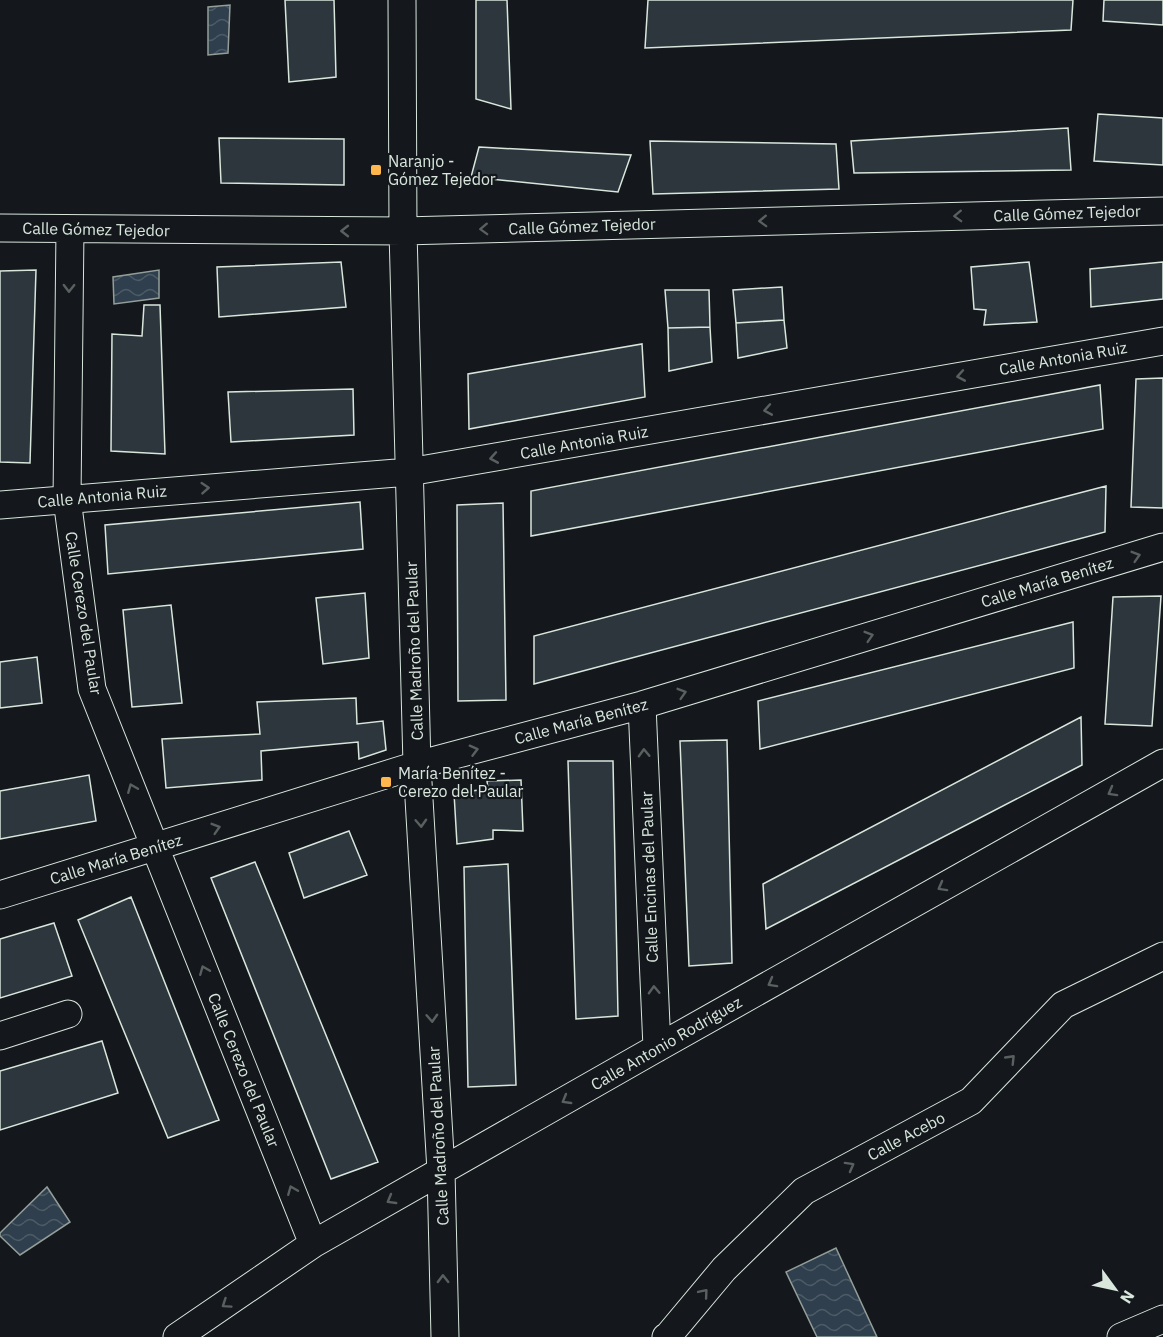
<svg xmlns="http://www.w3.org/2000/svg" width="1163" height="1337" viewBox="0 0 1163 1337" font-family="'IBM Plex Sans',sans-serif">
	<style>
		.water { fill: url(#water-waves); stroke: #939e99; stroke-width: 1.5 }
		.building { fill: #2c363c; stroke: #d8e6dc; stroke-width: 1.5 }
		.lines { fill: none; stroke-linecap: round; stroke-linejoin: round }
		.street-casing { stroke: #d8e6dc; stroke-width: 29 }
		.street { stroke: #14181c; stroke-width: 27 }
		.oneway { stroke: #59605f }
		.poi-dot { fill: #ffb74d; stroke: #14181c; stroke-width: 2 }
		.labels { text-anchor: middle; stroke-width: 4.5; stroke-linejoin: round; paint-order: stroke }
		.poi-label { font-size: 16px; fill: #d8e6dc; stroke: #14181c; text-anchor: start }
		.street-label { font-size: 16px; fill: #d8e6dc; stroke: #14181c }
	</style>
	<defs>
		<pattern id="water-waves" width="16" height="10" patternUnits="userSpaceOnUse" patternTransform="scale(1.5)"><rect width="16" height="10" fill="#2f3f4d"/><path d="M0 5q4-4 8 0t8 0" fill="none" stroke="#4c5b66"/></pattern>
	</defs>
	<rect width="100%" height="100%" fill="#14181c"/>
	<path class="water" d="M 230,5 L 228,53 L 208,55 L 208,7 Z
		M 159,270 L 159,298 L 114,304 L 113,277 Z
		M 47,1187 L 70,1222 L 20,1255 L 0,1236 L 0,1233 Z
		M 836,1248 L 877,1337 L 817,1337 L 786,1272 Z"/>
	<path class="building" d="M 285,0 L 334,0 L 336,77 L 289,82 Z
		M 476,0 L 507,0 L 511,109 L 476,99 Z
		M 648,0 L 1073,0 L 1071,30 L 645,48 Z
		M 1104,0 L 1163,0 L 1163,25 L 1103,21 Z
		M 1098,114 L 1163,118 L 1163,165 L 1094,161 Z
		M 1068,128 L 1071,170 L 854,173 L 851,141 Z
		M 219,138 L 344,139 L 344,185 L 221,183 Z
		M 650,141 L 836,144 L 839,189 L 653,194 Z
		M 479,147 L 631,155 L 618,192 L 471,177 Z
		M 341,262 L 346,307 L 219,317 L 217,267 Z
		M 1029,262 L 1037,322 L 984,325 L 986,310 L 974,309 L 971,267 Z
		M 1163,262 L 1163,299 L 1091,307 L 1090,269 Z
		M 36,270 L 30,463 L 0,462 L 0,271 Z
		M 782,287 L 784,320 L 736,323 L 733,290 Z
		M 665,290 L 709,290 L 710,327 L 668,328 Z
		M 144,305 L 160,305 L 165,454 L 111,451 L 112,334 L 142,336 Z
		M 784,320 L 787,348 L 738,358 L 736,323 Z
		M 710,327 L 712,362 L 669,371 L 668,328 Z
		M 642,344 L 645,397 L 469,429 L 468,374 Z
		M 1163,378 L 1163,508 L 1131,507 L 1136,379 Z
		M 1100,385 L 1103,429 L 531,536 L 531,491 Z
		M 353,389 L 354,435 L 231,442 L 228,392 Z
		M 1106,486 L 1105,532 L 534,684 L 534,636 Z
		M 360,502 L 363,549 L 108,574 L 105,525 Z
		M 503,503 L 506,700 L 458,701 L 457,505 Z
		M 365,593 L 369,658 L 323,664 L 316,598 Z
		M 1161,596 L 1152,726 L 1105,724 L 1113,597 Z
		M 171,605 L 182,703 L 132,707 L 123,610 Z
		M 1073,622 L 1074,668 L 760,749 L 758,701 Z
		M 37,657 L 42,703 L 0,708 L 0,662 Z
		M 356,698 L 357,724 L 383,721 L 386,750 L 359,759 L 358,742 L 261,751 L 262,780 L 166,788 L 162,739 L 260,734 L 257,702 Z
		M 1081,717 L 1082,765 L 766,929 L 763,884 Z
		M 727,740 L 732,963 L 689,966 L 680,741 Z
		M 568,761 L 613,761 L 618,1016 L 576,1019 Z
		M 89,775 L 96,821 L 0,839 L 0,791 Z
		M 521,780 L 523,831 L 493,830 L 493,839 L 457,844 L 454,793 L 488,789 L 487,781 Z
		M 349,831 L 367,875 L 304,898 L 289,853 Z
		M 255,862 L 378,1162 L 331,1179 L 211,878 Z
		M 508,864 L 516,1085 L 468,1087 L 464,867 Z
		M 131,897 L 219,1120 L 168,1138 L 78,920 Z
		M 54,923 L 72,976 L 0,998 L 0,939 Z
		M 102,1041 L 118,1093 L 0,1130 L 0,1071 Z"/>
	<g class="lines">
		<g class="street-casing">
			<path id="street" d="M 402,0 L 403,231 L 417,765 L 441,1171 L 445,1337
				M 0,228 L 403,231 L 1163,211
				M 70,229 L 67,499 L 92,689 L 313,1244
				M 0,505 L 409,472 L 1163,341
				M 642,705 L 657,1048
				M 0,895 L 417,765 L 642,705 L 1163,547
				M 0,1036 L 68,1014
				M 177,1337 L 313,1244 L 657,1048 L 1163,763
				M 666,1337 L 668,1336 L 724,1269 L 804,1191 L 971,1101 L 1063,1005 L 1163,956
				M 1121,1337 L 1163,1319"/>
		</g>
		<use href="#street" class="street"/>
	</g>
	<defs><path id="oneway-chevron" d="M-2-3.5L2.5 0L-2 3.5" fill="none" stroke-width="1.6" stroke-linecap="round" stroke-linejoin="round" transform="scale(1.5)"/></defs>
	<g class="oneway">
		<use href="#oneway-chevron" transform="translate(958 216) rotate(178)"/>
		<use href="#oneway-chevron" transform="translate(763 221) rotate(178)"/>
		<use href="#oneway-chevron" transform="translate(484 229) rotate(178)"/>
		<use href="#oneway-chevron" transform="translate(345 231) rotate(-180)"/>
		<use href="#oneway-chevron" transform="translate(69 288) rotate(91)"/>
		<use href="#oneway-chevron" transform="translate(961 376) rotate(170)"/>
		<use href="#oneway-chevron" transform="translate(768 410) rotate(170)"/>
		<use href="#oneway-chevron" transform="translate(494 458) rotate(170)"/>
		<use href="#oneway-chevron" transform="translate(205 488) rotate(-4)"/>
		<use href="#oneway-chevron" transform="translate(1136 556) rotate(-17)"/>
		<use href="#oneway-chevron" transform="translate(869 636) rotate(-17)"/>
		<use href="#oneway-chevron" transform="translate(682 693) rotate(-17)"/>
		<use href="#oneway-chevron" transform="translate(474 750) rotate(-15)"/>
		<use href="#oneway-chevron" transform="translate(644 753) rotate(-92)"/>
		<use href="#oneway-chevron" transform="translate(132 788) rotate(-112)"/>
		<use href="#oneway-chevron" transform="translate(1112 792) rotate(151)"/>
		<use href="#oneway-chevron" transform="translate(421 823) rotate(87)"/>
		<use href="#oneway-chevron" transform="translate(216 828) rotate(-17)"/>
		<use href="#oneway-chevron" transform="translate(942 887) rotate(151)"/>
		<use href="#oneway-chevron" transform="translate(204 970) rotate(-112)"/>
		<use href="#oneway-chevron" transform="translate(772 983) rotate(151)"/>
		<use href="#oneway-chevron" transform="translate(654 990) rotate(-92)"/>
		<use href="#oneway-chevron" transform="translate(432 1018) rotate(87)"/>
		<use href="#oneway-chevron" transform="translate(1011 1059) rotate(-46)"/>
		<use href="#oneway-chevron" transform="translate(566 1100) rotate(150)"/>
		<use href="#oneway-chevron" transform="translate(850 1166) rotate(-29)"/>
		<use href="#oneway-chevron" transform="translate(292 1190) rotate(-112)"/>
		<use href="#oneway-chevron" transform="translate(391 1200) rotate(150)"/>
		<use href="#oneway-chevron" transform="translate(443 1279) rotate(-91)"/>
		<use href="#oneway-chevron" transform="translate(704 1293) rotate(-50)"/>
		<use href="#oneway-chevron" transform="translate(226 1304) rotate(146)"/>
	</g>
	<g class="poi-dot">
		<rect x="370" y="164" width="12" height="12" rx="3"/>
		<rect x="380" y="776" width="12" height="12" rx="3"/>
	</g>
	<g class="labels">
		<g class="poi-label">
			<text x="388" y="167">Naranjo -<tspan x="388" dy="18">Gómez Tejedor</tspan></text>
			<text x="398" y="779">María Benítez -<tspan x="398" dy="18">Cerezo del Paular</tspan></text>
		</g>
		<g class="street-label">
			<text transform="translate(1067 213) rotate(-2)" y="6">Calle Gómez Tejedor</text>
			<text transform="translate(582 226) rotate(-2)" y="6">Calle Gómez Tejedor</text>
			<text transform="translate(96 229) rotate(1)" y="6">Calle Gómez Tejedor</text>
			<text transform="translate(1063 358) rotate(-10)" y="6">Calle Antonia Ruiz</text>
			<text transform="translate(584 442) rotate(-10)" y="6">Calle Antonia Ruiz</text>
			<text transform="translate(102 496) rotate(-5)" y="6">Calle Antonia Ruiz</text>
			<text transform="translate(1047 582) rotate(-17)" y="6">Calle María Benítez</text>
			<text transform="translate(84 613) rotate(81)" y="6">Calle Cerezo del Paular</text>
			<text transform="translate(414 651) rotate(-92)" y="6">Calle Madroño del Paular</text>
			<text transform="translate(581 721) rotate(-15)" y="6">Calle María Benítez</text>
			<text transform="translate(116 859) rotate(-17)" y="6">Calle María Benítez</text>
			<text transform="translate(649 877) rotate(-92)" y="6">Calle Encinas del Paular</text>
			<text transform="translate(666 1043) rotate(-30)" y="6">Calle Antonio Rodríguez</text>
			<text transform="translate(244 1070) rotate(68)" y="6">Calle Cerezo del Paular</text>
			<text transform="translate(438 1136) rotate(-93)" y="6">Calle Madroño del Paular</text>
			<text transform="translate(906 1136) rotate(-28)" y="6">Calle Acebo</text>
		</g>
	</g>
	<g transform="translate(1115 1289) rotate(123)" stroke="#14181c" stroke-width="4.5" paint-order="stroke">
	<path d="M0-4.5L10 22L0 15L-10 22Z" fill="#d8e6dc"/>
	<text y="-9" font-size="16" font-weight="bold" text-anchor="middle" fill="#d8e6dc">N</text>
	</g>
</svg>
